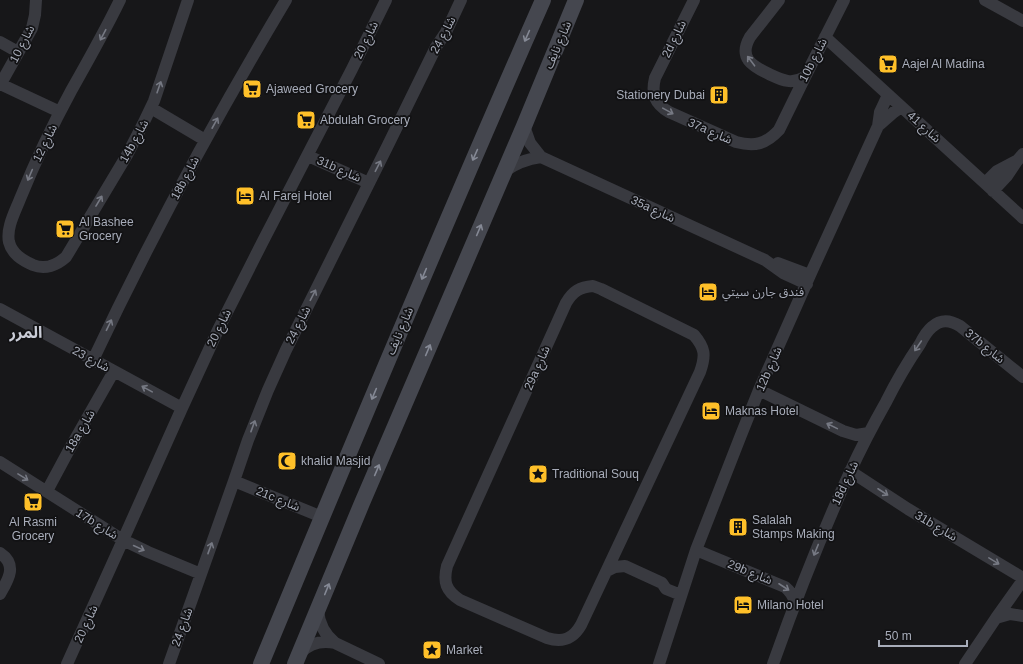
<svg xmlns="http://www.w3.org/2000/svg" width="1023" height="664" viewBox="0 0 1023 664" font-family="Helvetica,'Noto Sans Arabic',sans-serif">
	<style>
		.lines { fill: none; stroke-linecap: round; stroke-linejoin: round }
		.street { stroke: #393a40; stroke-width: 12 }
		.secondary { stroke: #45474f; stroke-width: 16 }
		.oneway { stroke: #767983 }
		.oneway2 { stroke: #858995 }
		.labels { text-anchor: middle; stroke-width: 3.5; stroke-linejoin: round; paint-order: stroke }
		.street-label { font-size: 12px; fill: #a8adba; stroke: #121214 }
		.poi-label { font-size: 12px; fill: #a8adba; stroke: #121214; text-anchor: start }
		.district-label { font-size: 16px; font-weight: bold; fill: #c9ccd6; stroke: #121214 }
	</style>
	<rect width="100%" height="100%" fill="#171719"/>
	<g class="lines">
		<path class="street" d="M 120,0 C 105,31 88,61 71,91 C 52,126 35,162 20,199 C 15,212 6,228 9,242 C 12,254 22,260 33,265 C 45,270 57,265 66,257 L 127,155 L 143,124 L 154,101 L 188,0
			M 694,0 L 655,78 C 651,94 655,104 669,112 L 736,142 C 755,147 766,144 779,130 L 805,77 L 844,0
			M 779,0 L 750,37 C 738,58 752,66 769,74 C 782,80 791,85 805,77
			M 985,0 L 1023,21
			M 825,37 L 1023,218
			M 0,42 L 18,52
			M 0,84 L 60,112
			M 0,85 L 32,28 L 35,15 L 36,0
			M 151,108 L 205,140
			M 524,126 L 530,143 L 541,157 L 765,260 L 783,273 L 807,284
			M 878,126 L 894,112 L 901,107
			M 308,156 L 369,183
			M 505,171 C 516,163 527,159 541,157
			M 985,183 L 997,171 L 1016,161
			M 993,191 L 1007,176 L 1017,161 L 1023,154
			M 778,263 L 810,275
			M 593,286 L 601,289 L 694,335 C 705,348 706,355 700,372 L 581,625 C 573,639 563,643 547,638 L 460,600 C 446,591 443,582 447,566 L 566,303 C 573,291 580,287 593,286 Z
			M 0,309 L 182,408
			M 93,360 C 151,237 216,117 286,0
			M 759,390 L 843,431 L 856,435 L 869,433
			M 0,462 L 123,540 L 148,552 L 201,574
			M 850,471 L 908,509 L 1023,578
			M 234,481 L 322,517
			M 47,491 L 69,450 L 114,371
			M 696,550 L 785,587 C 790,591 793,595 795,602
			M 0,553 C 18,565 8,580 0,594
			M 607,571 L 615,567 L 625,566 L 662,583 L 666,589 L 681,595
			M 318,610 C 319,624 324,634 335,643
			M 996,618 L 1010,614 L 1023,616
			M 300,653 C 310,643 321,640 335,643 L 379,664
			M 67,664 L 123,540 L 182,408 L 218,330 L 262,243 L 352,69 L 386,0
			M 169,664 L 234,481 L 248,440 L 268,390 L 286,350 L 388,145 L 411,98 L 436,47 L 446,32 L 461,0
			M 659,664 L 696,550 L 741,435 L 759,390 L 810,275 L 878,126 L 880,112 L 888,95
			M 773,664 C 796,599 821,535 850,472 C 861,448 873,425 886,402 C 896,382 907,363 920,344 C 923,338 927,331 932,327 C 941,319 950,320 960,326 L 1023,377
			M 965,664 L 996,618 L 1023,580"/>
		<path class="secondary" d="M 261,664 C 353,442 446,220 543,0
			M 295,664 L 362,503 L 524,126 L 576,0"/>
	</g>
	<defs><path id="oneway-shaft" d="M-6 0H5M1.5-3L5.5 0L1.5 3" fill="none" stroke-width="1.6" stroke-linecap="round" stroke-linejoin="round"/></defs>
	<g class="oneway">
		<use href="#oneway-shaft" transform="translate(103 35) rotate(118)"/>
		<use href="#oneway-shaft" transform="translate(751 61) rotate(-127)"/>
		<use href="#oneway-shaft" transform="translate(159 87) rotate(-71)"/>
		<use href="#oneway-shaft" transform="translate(668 111) rotate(29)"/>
		<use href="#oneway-shaft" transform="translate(215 123) rotate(-61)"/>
		<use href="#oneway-shaft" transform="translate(378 166) rotate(-63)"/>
		<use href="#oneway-shaft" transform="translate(30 175) rotate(113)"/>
		<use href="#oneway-shaft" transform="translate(99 201) rotate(-59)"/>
		<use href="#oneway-shaft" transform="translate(313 295) rotate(-63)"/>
		<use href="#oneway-shaft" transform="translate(109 325) rotate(-64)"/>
		<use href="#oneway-shaft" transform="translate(918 346) rotate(124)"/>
		<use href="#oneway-shaft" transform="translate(147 389) rotate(-151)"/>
		<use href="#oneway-shaft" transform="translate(253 426) rotate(-70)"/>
		<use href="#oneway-shaft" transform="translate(832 426) rotate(-154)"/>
		<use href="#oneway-shaft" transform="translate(23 477) rotate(32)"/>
		<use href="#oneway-shaft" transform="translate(883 492) rotate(33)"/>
		<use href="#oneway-shaft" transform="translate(139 548) rotate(25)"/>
		<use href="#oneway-shaft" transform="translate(210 548) rotate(-70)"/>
		<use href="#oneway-shaft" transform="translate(816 550) rotate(112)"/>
		<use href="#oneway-shaft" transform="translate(994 561) rotate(31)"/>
		<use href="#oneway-shaft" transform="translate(784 587) rotate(33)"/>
	</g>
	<g class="oneway2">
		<use href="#oneway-shaft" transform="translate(527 36) rotate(114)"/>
		<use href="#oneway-shaft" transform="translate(475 155) rotate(114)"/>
		<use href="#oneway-shaft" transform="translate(479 230) rotate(-67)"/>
		<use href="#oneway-shaft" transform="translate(424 274) rotate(113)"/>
		<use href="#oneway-shaft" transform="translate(428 350) rotate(-67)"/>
		<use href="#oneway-shaft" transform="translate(374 394) rotate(113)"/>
		<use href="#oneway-shaft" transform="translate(377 470) rotate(-67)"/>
		<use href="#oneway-shaft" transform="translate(327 589) rotate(-68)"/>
	</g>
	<defs>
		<g id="supermarket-square" transform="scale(1)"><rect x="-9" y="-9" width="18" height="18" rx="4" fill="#ffc029" stroke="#121214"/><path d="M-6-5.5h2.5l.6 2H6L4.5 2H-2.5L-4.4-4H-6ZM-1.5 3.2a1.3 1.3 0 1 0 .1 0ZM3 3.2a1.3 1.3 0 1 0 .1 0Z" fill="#111"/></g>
		<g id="building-square" transform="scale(1)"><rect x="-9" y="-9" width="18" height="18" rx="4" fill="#ffc029" stroke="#121214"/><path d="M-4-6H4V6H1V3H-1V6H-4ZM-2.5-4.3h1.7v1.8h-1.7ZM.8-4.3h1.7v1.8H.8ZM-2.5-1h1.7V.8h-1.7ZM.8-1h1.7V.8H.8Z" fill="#111"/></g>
		<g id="hotel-square" transform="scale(1)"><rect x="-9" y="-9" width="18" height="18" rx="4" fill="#ffc029" stroke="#121214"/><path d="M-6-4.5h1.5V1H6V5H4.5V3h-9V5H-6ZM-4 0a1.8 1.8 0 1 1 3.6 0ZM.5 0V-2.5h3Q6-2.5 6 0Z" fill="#111"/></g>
		<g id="mosque-square" transform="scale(1)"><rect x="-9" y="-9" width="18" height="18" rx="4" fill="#ffc029" stroke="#121214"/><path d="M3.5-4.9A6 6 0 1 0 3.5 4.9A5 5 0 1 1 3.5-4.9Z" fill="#111"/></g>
		<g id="sight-square" transform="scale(1)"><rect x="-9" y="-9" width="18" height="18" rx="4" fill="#ffc029" stroke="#121214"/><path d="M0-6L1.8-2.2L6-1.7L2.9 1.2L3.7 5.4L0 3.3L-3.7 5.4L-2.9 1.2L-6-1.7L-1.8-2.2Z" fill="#111"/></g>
	</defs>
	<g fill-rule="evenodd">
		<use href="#supermarket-square" x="888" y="64"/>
		<use href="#supermarket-square" x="252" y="89"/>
		<use href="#building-square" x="719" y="95"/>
		<use href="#supermarket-square" x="306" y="120"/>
		<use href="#hotel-square" x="245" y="196"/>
		<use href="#supermarket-square" x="65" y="229"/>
		<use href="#hotel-square" x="708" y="292"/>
		<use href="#hotel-square" x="711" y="411"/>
		<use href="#mosque-square" x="287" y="461"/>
		<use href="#sight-square" x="538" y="474"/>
		<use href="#supermarket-square" x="33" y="502"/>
		<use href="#building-square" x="738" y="527"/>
		<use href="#hotel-square" x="743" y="605"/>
		<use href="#sight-square" x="432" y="650"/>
	</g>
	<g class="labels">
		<g class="street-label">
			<text transform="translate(443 35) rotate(-62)" y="4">شارع 24</text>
			<text transform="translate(674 39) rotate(-64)" y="4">2d شارع</text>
			<text transform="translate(366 40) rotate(-64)" y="4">شارع 20</text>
			<text transform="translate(22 44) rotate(-63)" y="4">شارع 10</text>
			<text transform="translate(558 45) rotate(-67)" y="4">شارع نايف</text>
			<text transform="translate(813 60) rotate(-63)" y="4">10b شارع</text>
			<text transform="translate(924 127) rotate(42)" y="4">شارع 41</text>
			<text transform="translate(710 131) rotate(24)" y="4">37a شارع</text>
			<text transform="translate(134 141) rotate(-61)" y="4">14b شارع</text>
			<text transform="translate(45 143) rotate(-64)" y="4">شارع 12</text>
			<text transform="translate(339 169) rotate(24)" y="4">31b شارع</text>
			<text transform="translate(185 178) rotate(-62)" y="4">18b شارع</text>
			<text transform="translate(653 209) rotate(25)" y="4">35a شارع</text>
			<text transform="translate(298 325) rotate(-63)" y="4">شارع 24</text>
			<text transform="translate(219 328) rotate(-64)" y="4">شارع 20</text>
			<text transform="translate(400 331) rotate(-67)" y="4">شارع نايف</text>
			<text transform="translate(985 346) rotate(39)" y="4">37b شارع</text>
			<text transform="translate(91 359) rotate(28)" y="4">شارع 23</text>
			<text transform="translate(537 368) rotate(-66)" y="4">29a شارع</text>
			<text transform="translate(769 369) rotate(-66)" y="4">12b شارع</text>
			<text transform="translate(80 431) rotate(-60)" y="4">18a شارع</text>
			<text transform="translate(845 483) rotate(-65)" y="4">18d شارع</text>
			<text transform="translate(278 499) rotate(22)" y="4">21c شارع</text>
			<text transform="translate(97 524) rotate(32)" y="4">17b شارع</text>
			<text transform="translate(936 526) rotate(31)" y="4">31b شارع</text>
			<text transform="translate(750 572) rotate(22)" y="4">29b شارع</text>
			<text transform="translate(86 624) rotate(-65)" y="4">شارع 20</text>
			<text transform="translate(182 627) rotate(-70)" y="4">شارع 24</text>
		</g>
		<g class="poi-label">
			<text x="902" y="68">Aajel Al Madina</text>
			<text x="266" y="93">Ajaweed Grocery</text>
			<text x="705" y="99" text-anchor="end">Stationery Dubai</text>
			<text x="320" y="124">Abdulah Grocery</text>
			<text x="259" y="200">Al Farej Hotel</text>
			<text x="79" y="226">Al Bashee<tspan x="79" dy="14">Grocery</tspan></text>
			<text x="722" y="296">فندق جارن سيتي</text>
			<text x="725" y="415">Maknas Hotel</text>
			<text x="301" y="465">khalid Masjid</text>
			<text x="552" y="478">Traditional Souq</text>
			<text x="752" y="524">Salalah<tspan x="752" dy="14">Stamps Making</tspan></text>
			<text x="33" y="526" text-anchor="middle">Al Rasmi<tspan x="33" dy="14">Grocery</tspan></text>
			<text x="757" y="609">Milano Hotel</text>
			<text x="446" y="654">Market</text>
		</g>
		<g class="district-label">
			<text x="26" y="338">المرر</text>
		</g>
	</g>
	<path d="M879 640v6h88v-6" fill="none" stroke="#a8adba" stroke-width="2"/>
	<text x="885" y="640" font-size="12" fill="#a8adba" stroke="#121214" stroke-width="3" paint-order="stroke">50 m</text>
</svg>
